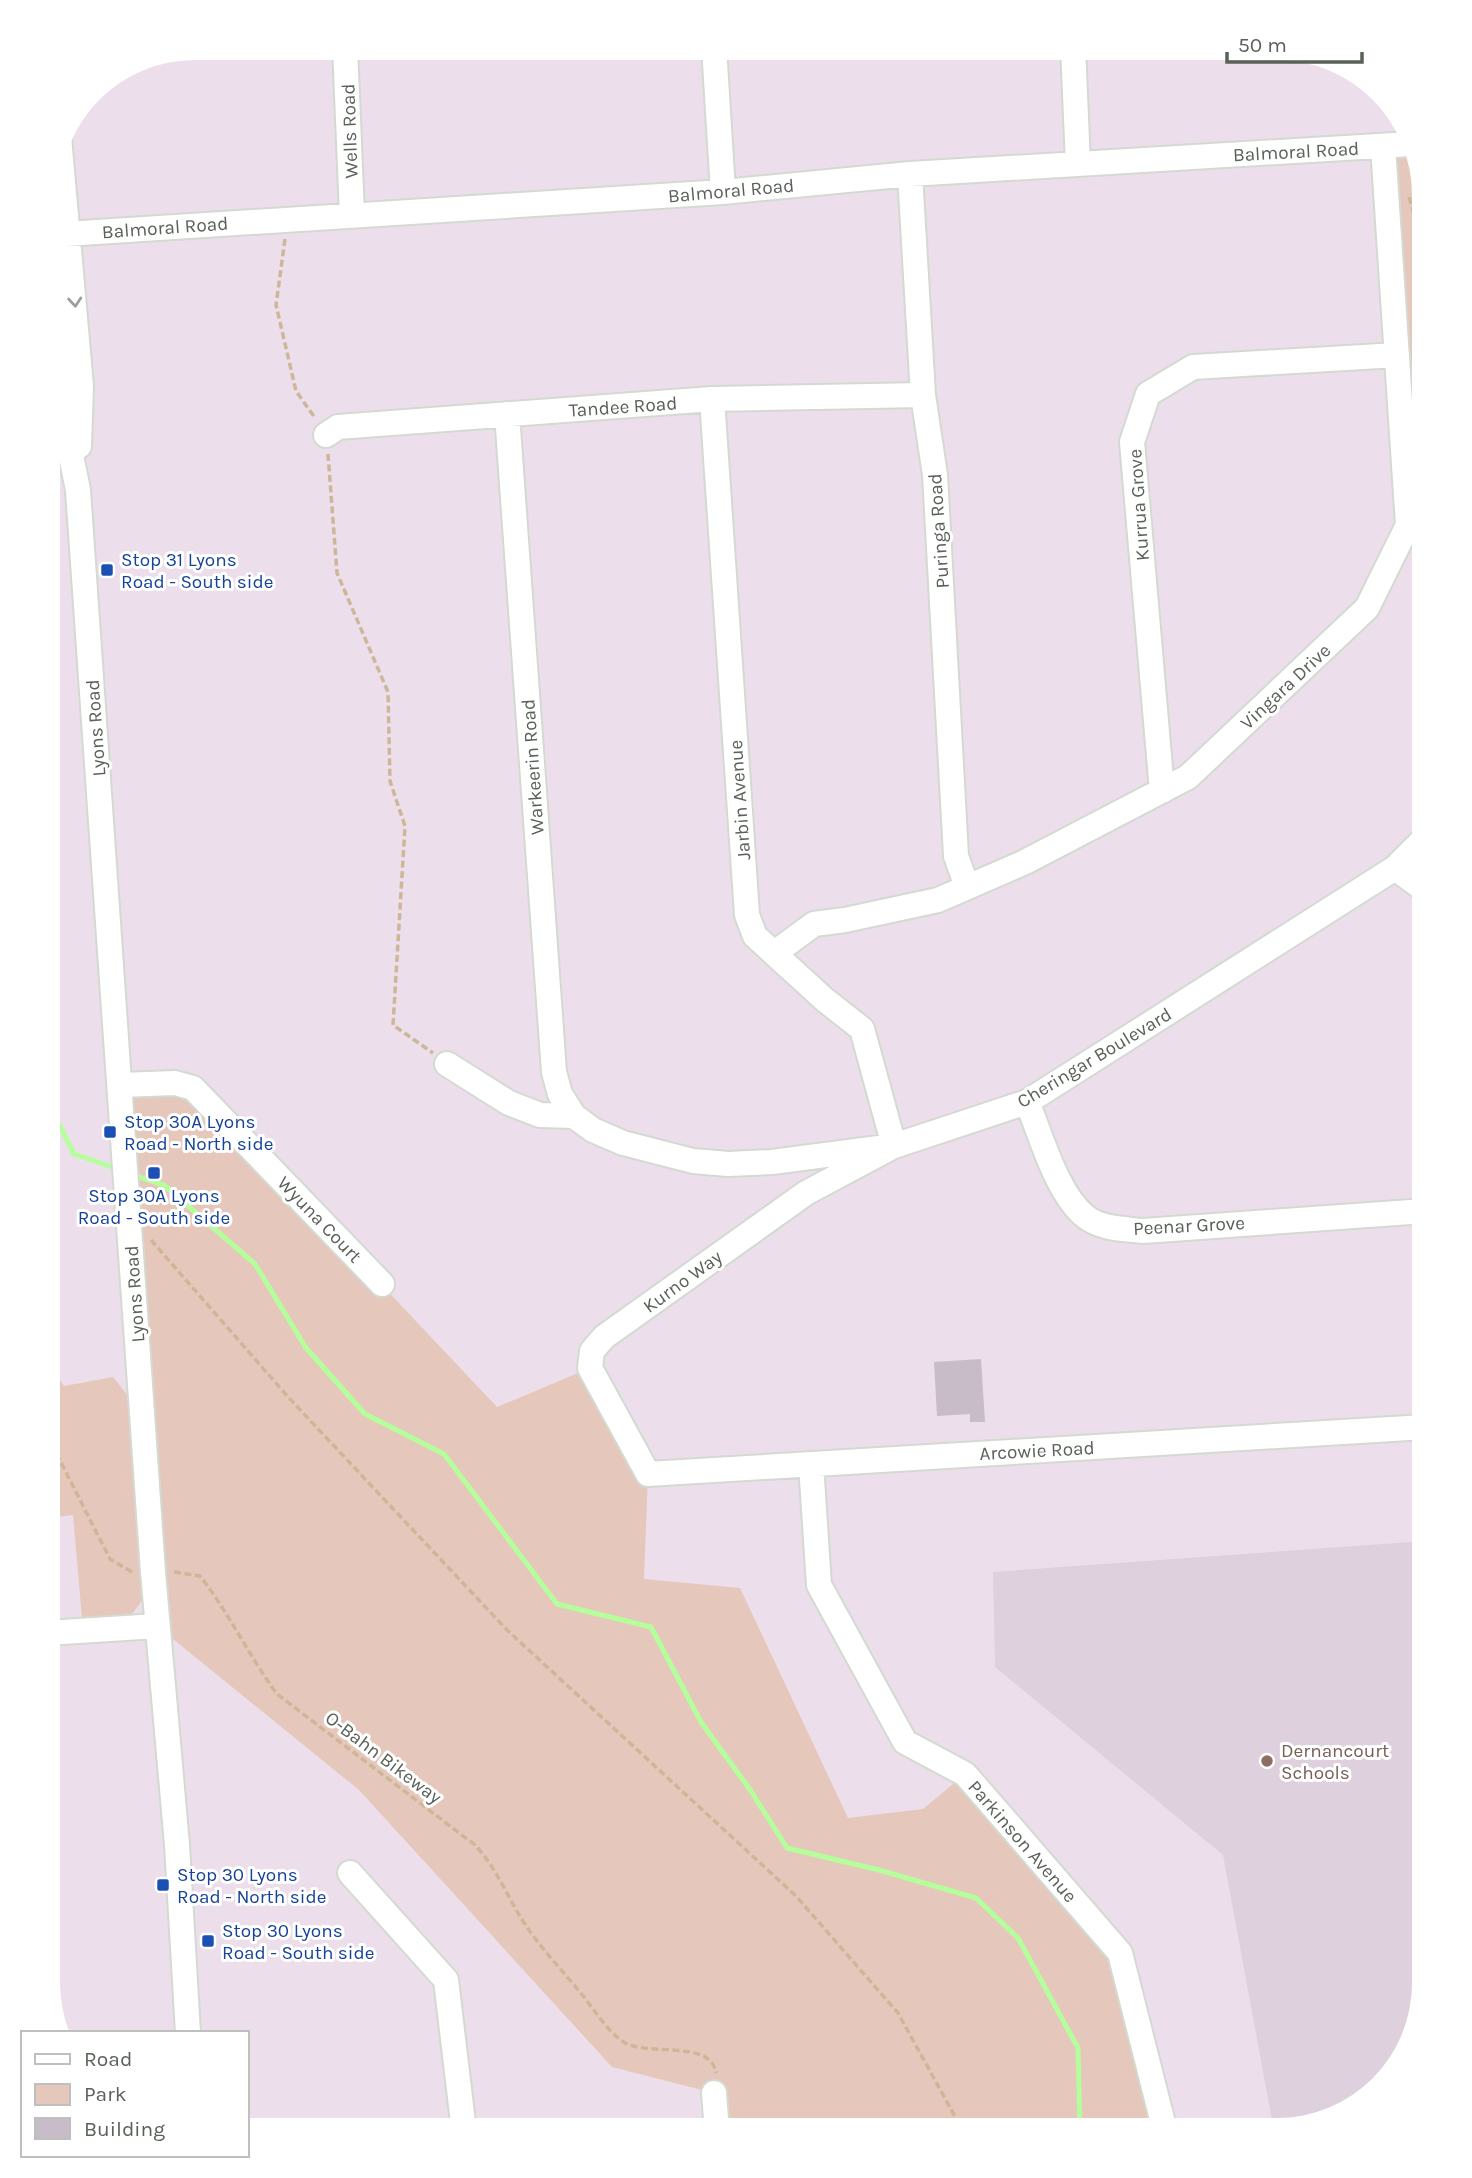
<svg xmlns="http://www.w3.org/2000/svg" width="1472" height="2178" viewBox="0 0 1472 2178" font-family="Karla,sans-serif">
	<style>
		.education { fill: #ded0dd }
		.green { fill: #e5c8bb }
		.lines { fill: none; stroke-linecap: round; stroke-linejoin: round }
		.stream { stroke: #b4ff9c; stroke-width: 5 }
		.building { fill: #c7bcc7 }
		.minor-casing { stroke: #d3dad2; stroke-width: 28 }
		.path { stroke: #cdb798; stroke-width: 3.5; stroke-dasharray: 7 3.5; stroke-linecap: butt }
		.minor { stroke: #fff; stroke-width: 24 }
		.oneway { stroke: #9ba09b }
		.transit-dot { fill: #1a4fb4; stroke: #fff; stroke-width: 2.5 }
		.education-dot { fill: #8d6e63; stroke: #fff; stroke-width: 2.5 }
		.labels { text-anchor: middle; stroke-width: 6; stroke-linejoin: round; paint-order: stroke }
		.street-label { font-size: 19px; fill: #596158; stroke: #fff }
		.transit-label { font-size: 19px; fill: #164399; stroke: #fff; text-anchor: start }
		.education-label { font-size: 19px; fill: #785e54; stroke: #fff; text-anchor: start }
	</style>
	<rect width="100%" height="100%" fill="#ecdfeb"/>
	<path class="education" d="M 1425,1541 L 1425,1984 L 1405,2057 L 1351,2111 L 1274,2131 L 1223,1855 L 995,1667 L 993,1572 Z"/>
	<path class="green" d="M 1411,144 L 1425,195 L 1425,532 L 1408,525 L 1383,146 Z
		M 163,1084 L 213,1106 L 497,1407 L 590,1368 L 648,1474 L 644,1579 L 740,1588 L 848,1818 L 923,1809 L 965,1774 L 1120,1953 L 1165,2131 L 717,2131 L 714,2093 L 612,2067 L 359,1790 L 157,1626 L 120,1085 Z
		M 47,1361 L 64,1386 L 113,1377 L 135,1405 L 148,1593 L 132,1614 L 82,1618 L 73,1515 L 47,1518 Z"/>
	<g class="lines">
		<path class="stream" d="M 47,1100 L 74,1154 L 115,1168
			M 136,1176 L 164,1185 L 255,1264 L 306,1348 L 365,1414 L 444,1454 L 557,1604 L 651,1627 L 701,1722 L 751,1791 L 787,1848 L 879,1870 L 976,1898 L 1018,1938 L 1078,2048 L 1080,2131"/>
	</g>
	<path class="building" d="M 981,1359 L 985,1422 L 970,1422 L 970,1414 L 937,1416 L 934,1362 Z"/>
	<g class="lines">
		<g class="minor-casing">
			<path id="minor" d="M 345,47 L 352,215
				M 714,47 L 723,192
				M 1073,47 L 1078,164
				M 59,137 L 81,386 L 79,446
				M 910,174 L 923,395 L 935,475 L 956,856 L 967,887
				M 48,190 L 58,391 L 78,490 L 153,1572 L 177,1845 L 188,2033
				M 50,235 L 723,192 L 910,174 L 1411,144
				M 712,399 L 747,915 L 755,936 L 825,1000 L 862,1029 L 894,1146
				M 507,414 L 554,1072 L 560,1094 L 574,1116
				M 326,435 L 338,427 L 712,399 L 923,395
				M 1162,791 L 1132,442 L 1148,394 L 1193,367 L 1397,355
				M 1395,868 L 1425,890
				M 776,952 L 814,924 L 845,920 L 938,900 L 1025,862 L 1188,777 L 1367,608 L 1408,525 L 1383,146
				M 447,1064 L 509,1103 L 540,1115 L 574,1116 L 593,1130 L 623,1143 L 693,1161 L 728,1164 L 772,1162 L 894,1146 L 1027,1102 L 1395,868 L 1425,838
				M 120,1085 L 175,1083 L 193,1088 L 382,1284
				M 1027,1102 C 1041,1135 1057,1195 1086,1217 C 1101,1229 1125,1229 1143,1231 L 1425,1211
				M 894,1146 L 806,1193 L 604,1337 L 592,1351 L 590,1368 L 648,1474 L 1425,1427
				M 811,1464 L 819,1585 L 905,1742 L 965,1774 L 1120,1953 L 1165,2131
				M 47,1633 L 157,1626
				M 350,1873 L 446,1980 L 464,2131
				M 714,2093 L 717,2131"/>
		</g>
		<path class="path" d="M 1409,197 L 1417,223 L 1425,342
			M 285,239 L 276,305 L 296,391 L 315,418
			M 328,454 L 337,573 L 388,692 L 390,781 L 405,826 L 393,1025 L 433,1053
			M 151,1240 L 289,1398 L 507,1630 L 796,1896 L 898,2013 L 963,2131
			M 47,1435 L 110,1559 L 132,1572
			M 174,1572 L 200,1576 C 229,1613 249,1656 277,1694 L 475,1845 C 496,1867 507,1896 523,1921 C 540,1948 564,1972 584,1997 C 595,2011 607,2030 622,2041 C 646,2058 711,2038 716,2073"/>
		<use href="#minor" class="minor"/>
	</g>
	<defs><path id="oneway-chevron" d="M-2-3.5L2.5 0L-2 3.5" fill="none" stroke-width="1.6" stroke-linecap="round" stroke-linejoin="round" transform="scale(1.75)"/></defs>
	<use class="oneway" href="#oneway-chevron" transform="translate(75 302) rotate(85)"/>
	<g class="transit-dot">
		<rect x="100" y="563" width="14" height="14" rx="3.5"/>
		<rect x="103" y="1125" width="14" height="14" rx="3.5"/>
		<rect x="147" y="1166" width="14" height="14" rx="3.5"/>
		<rect x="156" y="1878" width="14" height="14" rx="3.5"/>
		<rect x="201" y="1934" width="14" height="14" rx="3.5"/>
	</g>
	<circle class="education-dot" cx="1267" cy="1761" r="7"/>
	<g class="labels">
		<g class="street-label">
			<text transform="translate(349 131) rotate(-92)" y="7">Wells Road</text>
			<text transform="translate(1296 151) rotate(-3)" y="7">Balmoral Road</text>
			<text transform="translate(731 190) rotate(-5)" y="7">Balmoral Road</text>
			<text transform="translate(165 227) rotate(-4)" y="7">Balmoral Road</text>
			<text transform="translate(623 406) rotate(-4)" y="7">Tandee Road</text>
			<text transform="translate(1138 505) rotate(-94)" y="7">Kurrua Grove</text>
			<text transform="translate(938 531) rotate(-94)" y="7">Puringa Road</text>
			<text transform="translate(1285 686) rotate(-43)" y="7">Vingara Drive</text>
			<text transform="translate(95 728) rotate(-94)" y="7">Lyons Road</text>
			<text transform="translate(532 767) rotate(-94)" y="7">Warkeerin Road</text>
			<text transform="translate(739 800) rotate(-94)" y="7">Jarbin Avenue</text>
			<text transform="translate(1094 1057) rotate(-31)" y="7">Cheringar Boulevard</text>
			<text transform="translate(320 1219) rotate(46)" y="7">Wyuna Court</text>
			<text transform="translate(1189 1225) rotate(-3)" y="7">Peenar Grove</text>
			<text transform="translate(682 1281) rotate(-36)" y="7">Kurno Way</text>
			<text transform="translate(134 1294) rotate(-94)" y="7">Lyons Road</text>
			<text transform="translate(1037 1450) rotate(-3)" y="7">Arcowie Road</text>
			<text transform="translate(384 1757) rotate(37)" y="7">O-Bahn Bikeway</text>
			<text transform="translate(1023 1841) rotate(49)" y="7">Parkinson Avenue</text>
		</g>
		<g class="transit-label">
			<text x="121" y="566">Stop 31 Lyons<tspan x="121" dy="22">Road - South side</tspan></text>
			<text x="124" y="1128">Stop 30A Lyons<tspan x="124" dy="22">Road - North side</tspan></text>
			<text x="154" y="1202" text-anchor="middle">Stop 30A Lyons<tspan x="154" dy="22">Road - South side</tspan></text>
			<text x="177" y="1881">Stop 30 Lyons<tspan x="177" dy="22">Road - North side</tspan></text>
			<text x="222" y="1937">Stop 30 Lyons<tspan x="222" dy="22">Road - South side</tspan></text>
		</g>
		<g class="education-label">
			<text x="1281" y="1757">Dernancourt<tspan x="1281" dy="22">Schools</tspan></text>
		</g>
	</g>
	<path d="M0 0H1472V2178H0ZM195 60H1277A135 135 0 0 1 1412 195V1983A135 135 0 0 1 1277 2118H195A135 135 0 0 1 60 1983V195A135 135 0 0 1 195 60Z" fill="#fff" fill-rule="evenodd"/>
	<rect x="21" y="2031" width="228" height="126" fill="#ffffff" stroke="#bdc0bc" stroke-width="2"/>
	<rect x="35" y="2054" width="35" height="10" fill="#ffffff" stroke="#bdc0bc" stroke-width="2"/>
	<text x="84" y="2066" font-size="21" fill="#596158">Road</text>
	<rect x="35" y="2084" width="35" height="21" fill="#e5c8bb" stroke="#bdc0bc" stroke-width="2"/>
	<text x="84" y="2101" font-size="21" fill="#596158">Park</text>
	<rect x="35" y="2118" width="35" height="21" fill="#c7bcc7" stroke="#bdc0bc" stroke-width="2"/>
	<text x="84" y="2136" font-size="21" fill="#596158">Building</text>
	<path d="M1227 52v10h135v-10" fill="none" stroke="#596158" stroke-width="3.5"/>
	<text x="1238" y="52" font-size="21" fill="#596158" stroke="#ffffff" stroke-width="5" paint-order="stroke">50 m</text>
</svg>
